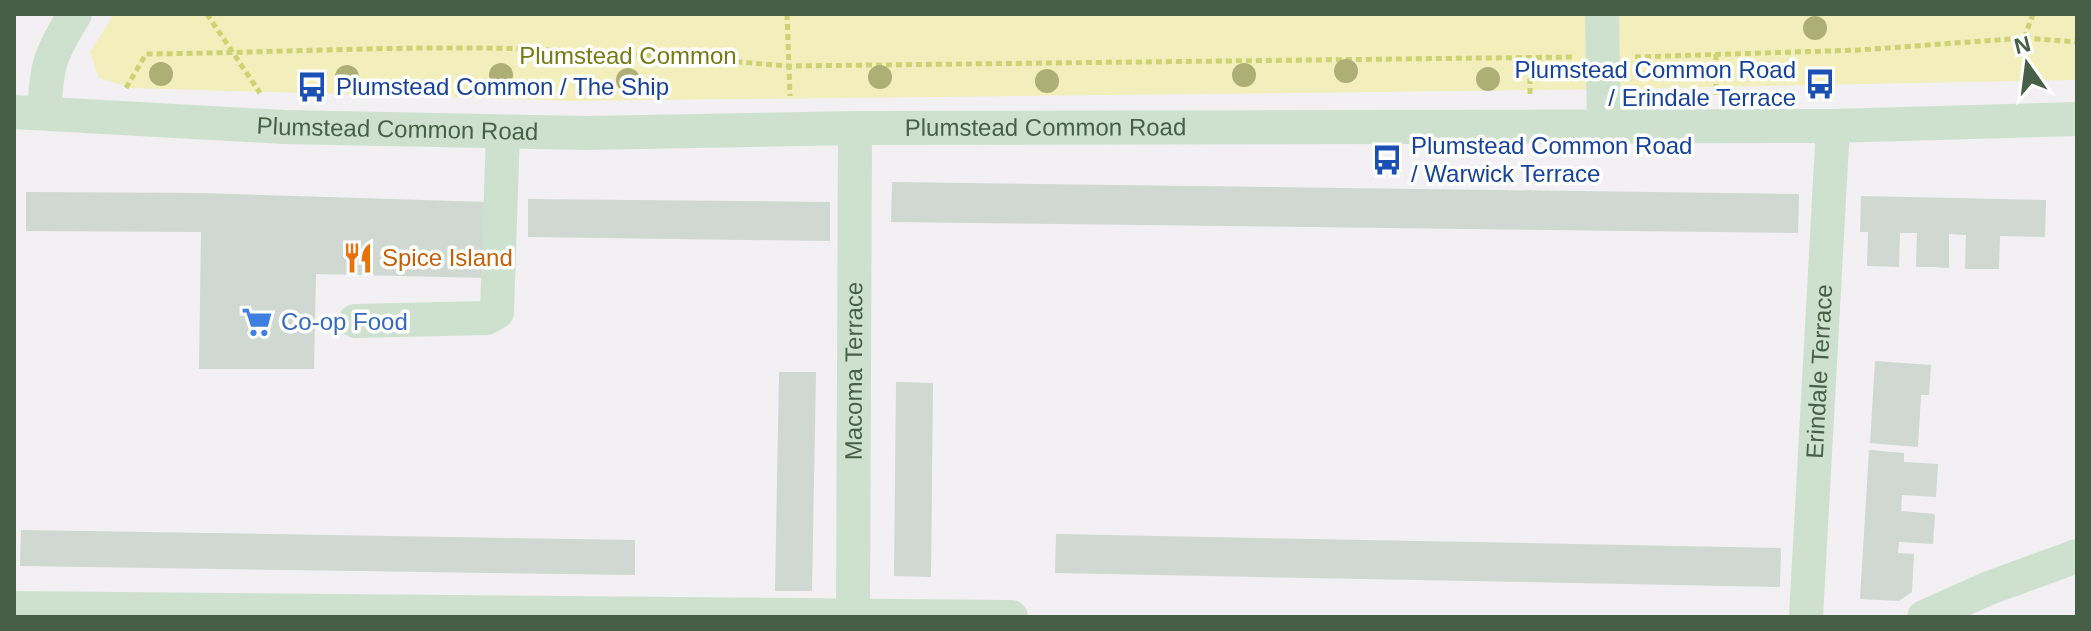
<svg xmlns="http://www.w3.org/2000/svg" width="2091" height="631" viewBox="0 0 2091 631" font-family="Arial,sans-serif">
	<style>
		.green { fill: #f2efbd }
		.building { fill: #cfd8d1 }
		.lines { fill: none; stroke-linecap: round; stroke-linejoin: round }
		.path { stroke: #cdd272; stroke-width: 5; stroke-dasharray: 6 4; stroke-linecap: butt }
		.minor { stroke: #cee1ce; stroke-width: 34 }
		.tree { fill: #adaf77 }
		.labels { text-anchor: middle; stroke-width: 7; stroke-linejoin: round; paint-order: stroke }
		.park-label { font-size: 24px; fill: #757a12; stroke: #fff }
		.transit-label { font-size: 24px; fill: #164399; stroke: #fff; text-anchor: start }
		.street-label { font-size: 24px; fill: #475f47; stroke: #fff }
		.food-label { font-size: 24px; fill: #c56008; stroke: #fff; text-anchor: start }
		.shop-label { font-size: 24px; fill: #366cbe; stroke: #fff; text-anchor: start }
	</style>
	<rect width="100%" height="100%" fill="#f2f0f3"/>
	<path class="green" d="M 114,14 L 2077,14 L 2077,80 L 1553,90 L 574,101 L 131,88 L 99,78 L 90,52 Z"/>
	<path class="building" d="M 892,182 L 1799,194 L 1798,233 L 891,222 Z
		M 26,192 L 201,193 L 487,202 L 486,278 L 316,274 L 314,369 L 199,369 L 201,232 L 26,231 Z
		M 1861,196 L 2046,200 L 2045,237 L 2000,236 L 1999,269 L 1965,269 L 1966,235 L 1949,234 L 1949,268 L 1932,267 L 1916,267 L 1917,233 L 1900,233 L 1899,267 L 1867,266 L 1868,232 L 1860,232 Z
		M 528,199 L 830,202 L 830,241 L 528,237 Z
		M 1875,361 L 1931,365 L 1929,395 L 1921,395 L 1918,447 L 1870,443 Z
		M 779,372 L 816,372 L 812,591 L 775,591 Z
		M 896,382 L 933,383 L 931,577 L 894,576 Z
		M 1869,450 L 1904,453 L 1904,462 L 1938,464 L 1936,497 L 1902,495 L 1901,511 L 1935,514 L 1933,544 L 1899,542 L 1898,553 L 1914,554 L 1912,592 L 1899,601 L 1860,599 Z
		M 21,530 L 635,540 L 635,575 L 20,566 Z
		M 1056,534 L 1781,548 L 1780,587 L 1055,573 Z"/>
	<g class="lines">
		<path class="path" d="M 207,14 L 260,93
			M 787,14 L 790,96
			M 2024,38 L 2033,14
			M 1716,54 L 1716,95
			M 1635,57 L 1859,50 L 2024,38 L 2077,42
			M 1530,58 L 1530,95
			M 126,88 L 146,54 C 258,53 369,47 480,48 C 583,49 687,58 789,66 L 1573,57"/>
		<g class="minor">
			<path d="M 1602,14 L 1604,128"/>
			<path id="s1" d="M 14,112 L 284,127 L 587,133 L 855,128 L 1833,126 L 2077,119"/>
			<path d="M 44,113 C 47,64 49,56 75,14"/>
			<path d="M 355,321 L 487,318 L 497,312 L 503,132"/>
			<path d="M 14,608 L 1011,617"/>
			<path id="s2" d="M 853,617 L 855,128"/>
			<path id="s3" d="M 1806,617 L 1833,126"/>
			<path d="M 1924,617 L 1989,588 L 2077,556"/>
		</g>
	</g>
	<g class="tree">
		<circle cx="1815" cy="28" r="12"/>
		<circle cx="1346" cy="71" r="12"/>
		<circle cx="161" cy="74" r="12"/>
		<circle cx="501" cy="75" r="12"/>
		<circle cx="1244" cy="75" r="12"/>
		<circle cx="347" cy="77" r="12"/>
		<circle cx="880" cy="77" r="12"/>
		<circle cx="1488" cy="79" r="12"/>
		<circle cx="628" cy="80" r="12"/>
		<circle cx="1047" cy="81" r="12"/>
	</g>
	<defs>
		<g id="bus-bare" transform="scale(2.4)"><path d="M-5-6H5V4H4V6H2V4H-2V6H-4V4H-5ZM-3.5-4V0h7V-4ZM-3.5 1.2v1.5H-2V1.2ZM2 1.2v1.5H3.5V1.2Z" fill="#1a4fb4" stroke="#fff" stroke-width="2.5" paint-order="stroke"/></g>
		<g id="restaurant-bare" transform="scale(2.4)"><path d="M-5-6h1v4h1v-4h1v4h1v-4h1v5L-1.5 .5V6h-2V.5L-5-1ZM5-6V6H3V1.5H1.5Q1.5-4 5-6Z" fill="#e8710a" stroke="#fff" stroke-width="2.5" paint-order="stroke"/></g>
		<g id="supermarket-bare" transform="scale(2.4)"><path d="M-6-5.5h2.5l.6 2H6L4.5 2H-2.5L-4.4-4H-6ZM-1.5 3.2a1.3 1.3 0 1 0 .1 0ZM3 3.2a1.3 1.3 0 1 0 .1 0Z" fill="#3f7fe0" stroke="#fff" stroke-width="2.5" paint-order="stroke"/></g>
	</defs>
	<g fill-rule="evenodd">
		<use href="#bus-bare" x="1820" y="84"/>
		<use href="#bus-bare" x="312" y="87"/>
		<use href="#bus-bare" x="1387" y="160"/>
		<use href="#restaurant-bare" x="358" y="258"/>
		<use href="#supermarket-bare" x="257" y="322"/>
	</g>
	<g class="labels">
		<g class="park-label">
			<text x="628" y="64">Plumstead Common</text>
		</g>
		<g class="transit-label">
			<text x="1796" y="78" text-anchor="end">Plumstead Common Road<tspan x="1796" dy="28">/ Erindale Terrace</tspan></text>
			<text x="336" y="95">Plumstead Common / The Ship</text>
			<text x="1411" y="154">Plumstead Common Road<tspan x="1411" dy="28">/ Warwick Terrace</tspan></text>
		</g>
		<g class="street-label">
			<text dy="8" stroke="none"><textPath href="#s1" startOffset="1032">Plumstead Common Road</textPath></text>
			<text dy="8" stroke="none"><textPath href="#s1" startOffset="384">Plumstead Common Road</textPath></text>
			<text dy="8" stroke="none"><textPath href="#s2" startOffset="246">Macoma Terrace</textPath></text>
			<text dy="8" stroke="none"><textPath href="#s3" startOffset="246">Erindale Terrace</textPath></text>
		</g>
		<g class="food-label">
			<text x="382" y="266">Spice Island</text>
		</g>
		<g class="shop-label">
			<text x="281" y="330">Co-op Food</text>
		</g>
	</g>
	<rect width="2091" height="631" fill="none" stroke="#475f47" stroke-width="32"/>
	<g transform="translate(2027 64) rotate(346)" stroke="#ffffff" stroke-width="6" paint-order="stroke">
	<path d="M0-6L14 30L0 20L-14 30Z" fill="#475f47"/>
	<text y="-12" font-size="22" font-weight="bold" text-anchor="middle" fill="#475f47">N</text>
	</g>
</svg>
